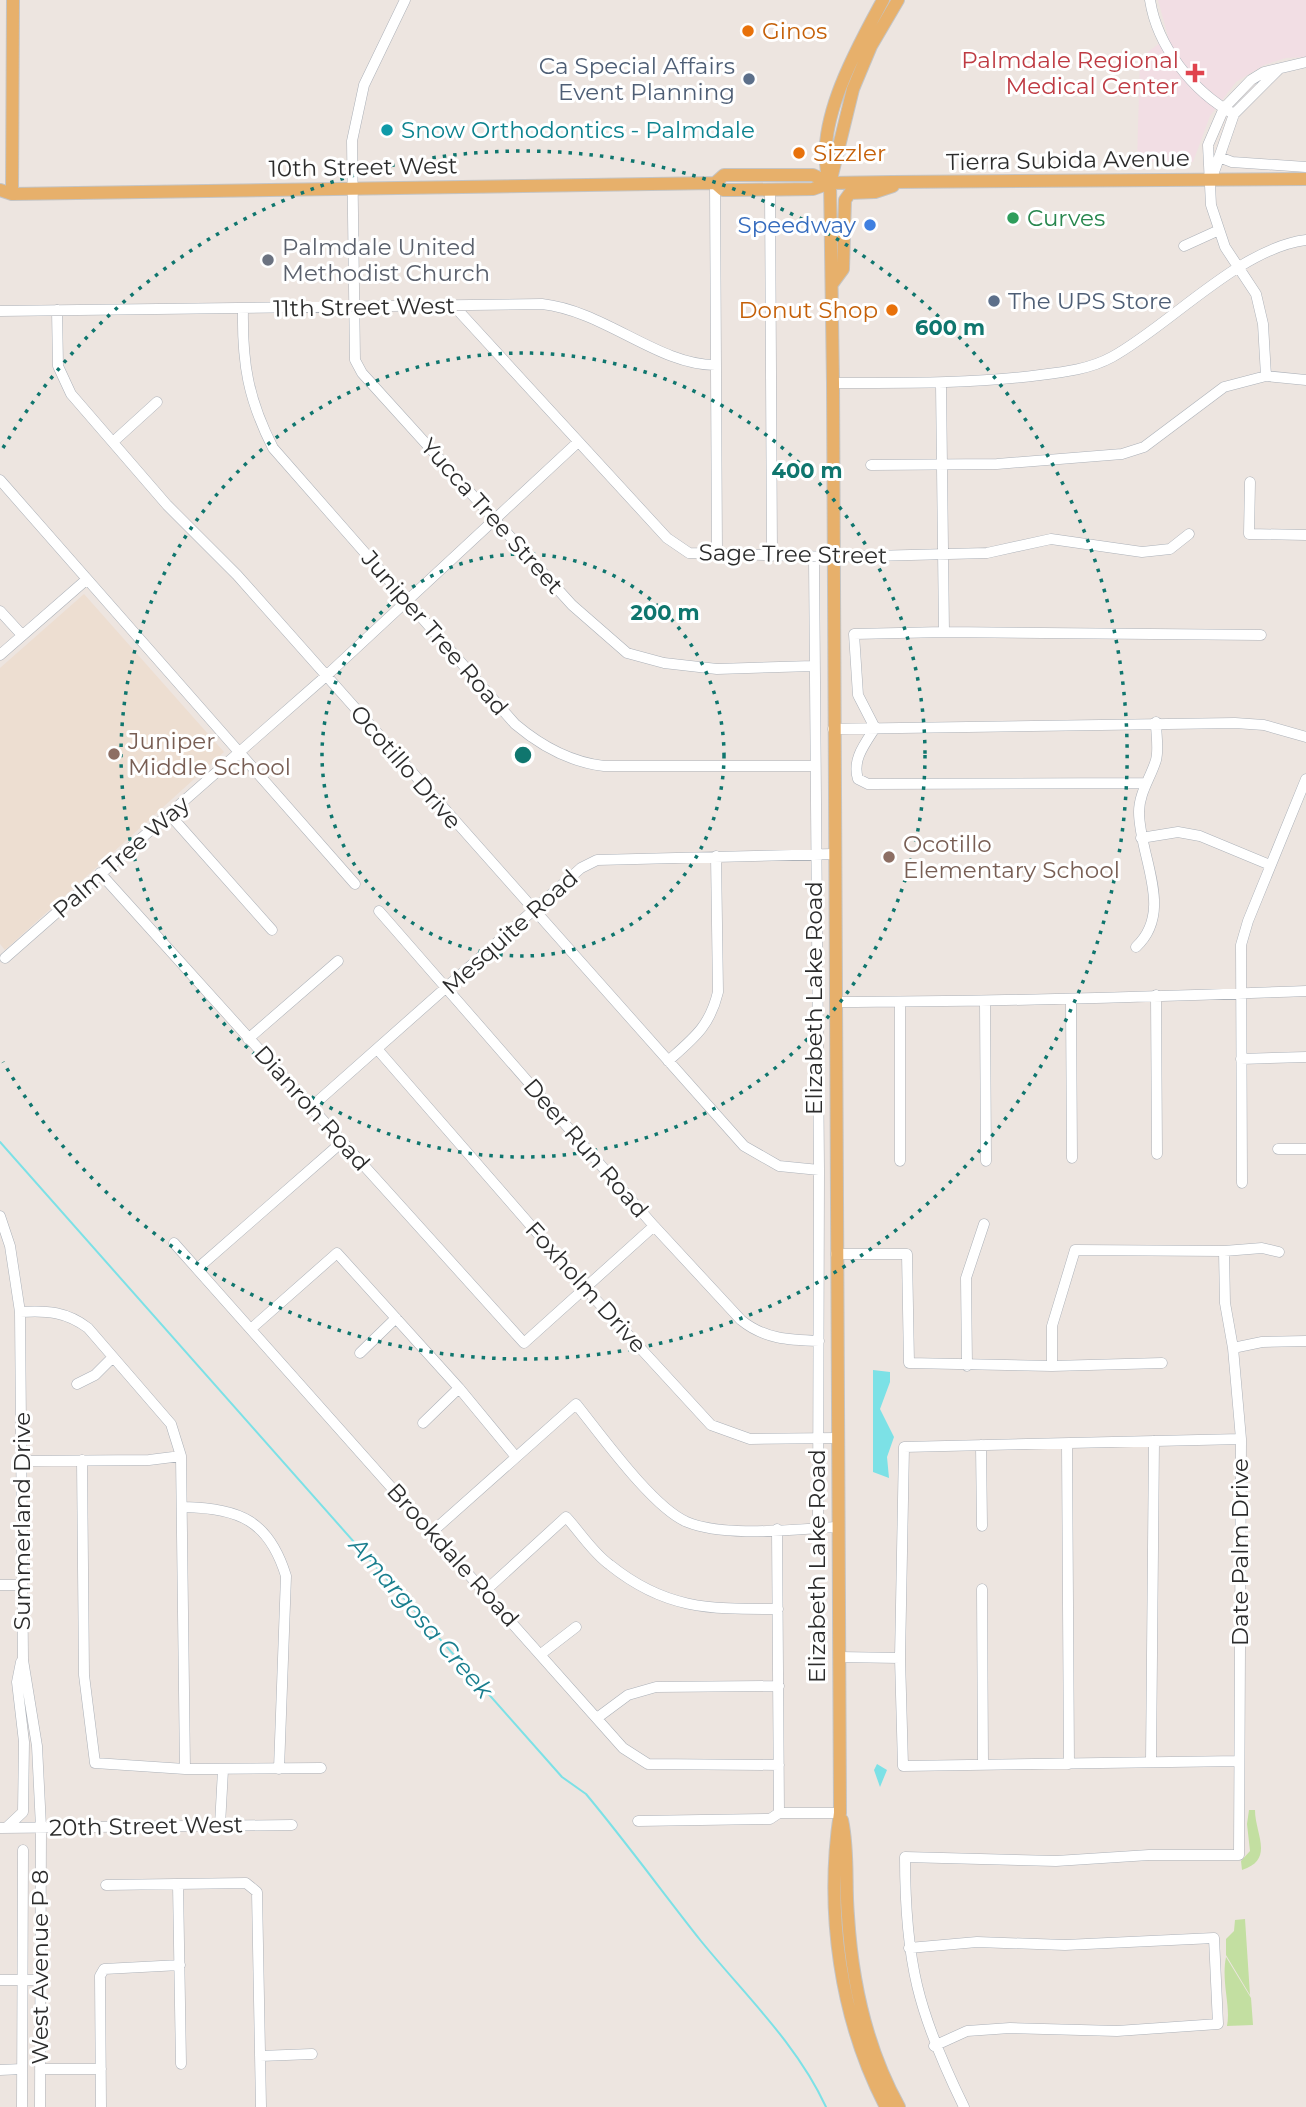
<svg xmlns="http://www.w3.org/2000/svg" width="1306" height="2107" viewBox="0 0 1306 2107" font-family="Montserrat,sans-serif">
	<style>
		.education { fill: #edded1 }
		.medical { fill: #f2dee4 }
		.green { fill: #c3dfa1 }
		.water { fill: #7ce1e6 }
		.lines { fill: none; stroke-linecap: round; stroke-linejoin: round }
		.stream { stroke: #7ce1e6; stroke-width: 2 }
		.minor-casing { stroke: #acb1b8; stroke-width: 11 }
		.major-casing { stroke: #c4c4c4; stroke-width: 14 }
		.minor { stroke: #fff; stroke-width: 10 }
		.major { stroke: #e7b06b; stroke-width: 12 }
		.ring { fill: none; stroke: #0f766e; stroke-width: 3.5; stroke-dasharray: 3.5 7 }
		.food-dot { fill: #e8710a; stroke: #fff; stroke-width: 2.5 }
		.health-dot { fill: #e0444e; stroke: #fff; stroke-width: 2.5 }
		.service-dot { fill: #5c6f8a; stroke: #fff; stroke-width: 2.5 }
		.culture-dot { fill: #0f9aa8; stroke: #fff; stroke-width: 2.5 }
		.leisure-dot { fill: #2e9e5b; stroke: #fff; stroke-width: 2.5 }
		.shop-dot { fill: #3f7fe0; stroke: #fff; stroke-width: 2.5 }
		.worship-dot { fill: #6b7280; stroke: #fff; stroke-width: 2.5 }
		.education-dot { fill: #8d6e63; stroke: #fff; stroke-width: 2.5 }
		.labels { text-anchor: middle; stroke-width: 6; stroke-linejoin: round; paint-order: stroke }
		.food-label { font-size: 23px; fill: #c56008; stroke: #fff; text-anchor: start }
		.health-label { font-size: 23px; fill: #be3a42; stroke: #fff; text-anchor: end }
		.service-label { font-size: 23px; fill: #4e5e75; stroke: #fff; text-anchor: end }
		.culture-label { font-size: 23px; fill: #0d838f; stroke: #fff; text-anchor: start }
		.street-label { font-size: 23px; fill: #2c2c2c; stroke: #fff }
		.leisure-label { font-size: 23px; fill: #27864d; stroke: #fff; text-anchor: start }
		.shop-label { font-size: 23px; fill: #366cbe; stroke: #fff; text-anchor: end }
		.worship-label { font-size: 23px; fill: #5b616d; stroke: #fff; text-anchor: start }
		.education-label { font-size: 23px; fill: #785e54; stroke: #fff; text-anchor: start }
		.water-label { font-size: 24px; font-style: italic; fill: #187e8e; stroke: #fff }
		.centre { fill: #0f766e; stroke: #fff; stroke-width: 3.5 }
		.ring-label { font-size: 21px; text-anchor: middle; font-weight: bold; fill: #0f766e; stroke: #fff; stroke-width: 6; stroke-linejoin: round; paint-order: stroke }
	</style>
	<rect width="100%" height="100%" fill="#ede5e0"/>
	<path class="education" d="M 84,594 L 224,752 L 5,950 L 0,944 L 0,668 Z"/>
	<path class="medical" d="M 1158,0 L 1306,0 L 1306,57 L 1286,58 L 1264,65 L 1236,82 L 1210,116 L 1193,162 L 1137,162 L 1140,58 L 1168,37 Z"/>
	<path class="green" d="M 1249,1810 L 1255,1810 C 1255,1834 1275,1859 1242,1870 L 1241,1861 L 1250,1851 L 1247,1824 Z
		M 1245,1919 L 1250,1995 L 1226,1955 L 1226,1939 L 1234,1931 L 1235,1920 Z
		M 1226,1957 L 1251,1998 L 1253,2025 L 1227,2026 C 1231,2006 1221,1982 1226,1957 Z"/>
	<path class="water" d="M 873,1370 L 890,1372 L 890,1382 L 880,1409 L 894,1437 L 887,1457 L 889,1478 L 873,1472 Z
		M 877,1764 L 887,1770 L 880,1787 L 874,1770 Z"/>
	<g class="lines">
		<path class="stream" d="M 0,1142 L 562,1777 L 586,1794 C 626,1842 663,1893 701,1941 C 745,1995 797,2044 826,2107"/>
		<g class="minor-casing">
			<path id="minor" d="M 405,0 L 364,85 L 352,141 L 355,360 L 362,373 L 572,605 L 627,653 L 664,663 L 717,669 L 813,666
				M 1150,0 C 1157,46 1193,92 1234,114
				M 1219,157 L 1232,162 L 1306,167
				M 1212,178 L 1234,114 L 1279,69
				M 715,183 L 717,555
				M 770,189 L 772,556
				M 1184,246 L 1217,231
				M 454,306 L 667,538 L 689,553 L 834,557 L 987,553 L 1051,539 L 1142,552 L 1170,549 L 1189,534
				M 243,309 C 242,363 248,399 273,448 L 515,724 C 541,746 569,762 604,766 L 815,766
				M 57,310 L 58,366 L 71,394 L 167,505 L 237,575 L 744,1146 L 779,1166 L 819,1170
				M 0,311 L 542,304 C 605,311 658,365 715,365
				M 1266,376 L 1263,324 L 1256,294 L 1225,247 L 1211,205 L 1208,145 L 1224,108 L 1251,80 L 1264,72 L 1306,62
				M 833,383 C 903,383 971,384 1040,375 C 1065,372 1090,369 1112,357 C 1170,325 1240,248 1306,240
				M 941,384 L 944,632
				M 113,442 L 157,402
				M 871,465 L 997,464 L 1122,454 L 1144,447 L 1224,387 L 1266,376 L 1306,380
				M 0,480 L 355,884
				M 1250,482 L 1249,534 L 1306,535
				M 814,557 L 819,1170 L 818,1528
				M 0,611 L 22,635
				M 0,655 L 86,580
				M 833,729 L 1235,723 L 1264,725 L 1306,737
				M 1146,783 L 868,784 L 858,779 C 852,760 864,745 875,728 L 858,695 L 854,634 L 944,632 L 1261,635
				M 170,815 L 272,930
				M 1141,838 L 1178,832 L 1200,836 L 1270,865
				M 100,873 L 524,1343 L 654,1226
				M 379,911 L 654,1226 L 741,1320 C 764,1339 789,1340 819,1341
				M 1136,947 C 1175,911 1139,856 1139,812 C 1139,793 1151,777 1156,760 C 1159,749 1156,734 1156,722
				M 5,958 L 326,676 L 577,443
				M 1156,995 L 1157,1154
				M 1071,1001 L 1072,1158
				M 835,1002 C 992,1002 1149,997 1306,991
				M 900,1002 L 900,1161
				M 985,1002 L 986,1161
				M 248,1039 L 338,961
				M 378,1050 L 586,1289 L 711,1425 L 750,1439 L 838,1438
				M 1241,1059 L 1306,1057
				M 668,1061 C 694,1038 710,1026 718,992 L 716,856
				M 310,1108 L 581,868 L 597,860 L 834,854
				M 1278,1149 L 1306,1149
				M 1242,1183 L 1241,945 L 1248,921 L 1306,779
				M 0,1216 L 10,1246 L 20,1312 L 23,1660 L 37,1746 L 41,1827 L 40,2107
				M 174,1243 L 623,1748 L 648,1764 L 779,1765
				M 836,1254 L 907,1254 L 909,1363 L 1052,1366 L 1162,1363
				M 198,1268 L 342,1142
				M 20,1312 C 47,1310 67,1312 88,1328 L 171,1424 L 181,1456 L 185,1769
				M 252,1328 L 337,1253 L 459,1388 L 516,1457
				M 1233,1348 L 1262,1342 L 1306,1341
				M 360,1353 L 396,1318
				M 967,1366 L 966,1278 L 984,1224
				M 1052,1366 L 1052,1326 L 1075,1250 L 1224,1251 L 1262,1248 L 1279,1252
				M 77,1384 L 95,1375 L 113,1357
				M 423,1423 L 459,1388
				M 1067,1444 L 1069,1764
				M 981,1445 L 982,1526
				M 82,1460 L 84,1675 L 95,1763 L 185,1769 L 321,1768
				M 22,1461 L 149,1460 L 181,1456
				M 184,1507 C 240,1508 269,1521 286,1576 L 279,1769
				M 777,1529 L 779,1813
				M 432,1532 L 576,1404 C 601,1435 653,1508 687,1522 C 726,1538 795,1529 838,1527
				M 0,1585 L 22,1585
				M 982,1589 L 983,1764
				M 485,1591 L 566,1517 C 580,1532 593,1553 610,1565 C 666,1610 710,1609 778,1609
				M 541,1654 L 576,1627
				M 839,1657 L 900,1658
				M 597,1718 L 628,1695 L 656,1687 L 779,1686
				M 1239,1761 L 903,1766 L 900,1658 L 904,1447 L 1241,1439
				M 1151,1762 L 1154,1441
				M 779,1813 L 840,1813
				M 638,1821 L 770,1819 L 779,1813
				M 220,1825 L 223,1770
				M 0,1828 L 292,1825
				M 6,1828 L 23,1812 L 24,1742 L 17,1682 L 21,1662
				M 178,1884 L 181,2064
				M 106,1885 L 246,1883 L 257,1892 L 261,2107
				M 909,1948 L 977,1942 L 1065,1945 L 1214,1938 L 1218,2024 L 1117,2031 L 1010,2028 L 967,2031 L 934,2046
				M 0,1980 L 40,1980
				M 260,2056 L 312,2054
				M 40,2069 L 101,2069
				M 0,2070 L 22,2069
				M 22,2107 L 23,1850
				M 101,2107 L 100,1976 L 104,1969 L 180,1965
				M 964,2107 C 918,2013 905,1962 905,1857 L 1056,1861 L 1149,1855 L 1239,1855 L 1241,1439 L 1233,1348 L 1225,1303 L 1224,1251"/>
		</g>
		<g class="major-casing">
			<path id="major" d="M 883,0 C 857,48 811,128 830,183 L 833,383 L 840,1813 C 825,1911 840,2019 886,2107
				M 715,183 L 723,190 L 734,190 L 813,189 L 830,183 L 892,182 L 1306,179
				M 830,183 L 853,89 L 871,46 L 898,0
				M 0,190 L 12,194 L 715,183 L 724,175 L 813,175 L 830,183
				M 12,194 L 13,0
				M 832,284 L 843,269 L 845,200 L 850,193 L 875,192 L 893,186
				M 842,1820 C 849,1853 845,1884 848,1916 C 852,1982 867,2049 899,2107"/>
		</g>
		<use href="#minor" class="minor"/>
		<use href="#major" class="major"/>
	</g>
	<g class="ring">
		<circle cx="523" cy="755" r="201"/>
		<circle cx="523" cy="755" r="402"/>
		<path d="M3 448A604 604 0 1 1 3 1062"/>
	</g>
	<g class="food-dot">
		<circle cx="748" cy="31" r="7"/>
		<circle cx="799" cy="153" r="7"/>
		<circle cx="892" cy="310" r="7"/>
	</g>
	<path class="health-dot" d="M1191.5 62.5h7v7h7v7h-7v7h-7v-7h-7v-7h7z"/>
	<g class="service-dot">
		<circle cx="749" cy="79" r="7"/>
		<circle cx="994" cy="301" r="7"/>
	</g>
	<circle class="culture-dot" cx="387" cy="130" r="7"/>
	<circle class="leisure-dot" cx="1013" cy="218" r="7"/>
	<circle class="shop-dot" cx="870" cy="225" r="7"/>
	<circle class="worship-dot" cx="268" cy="260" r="7"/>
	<g class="education-dot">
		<circle cx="114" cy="754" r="7"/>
		<circle cx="889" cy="857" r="7"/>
	</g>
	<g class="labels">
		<g class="food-label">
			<text x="762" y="39">Ginos</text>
			<text x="813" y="161">Sizzler</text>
			<text x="878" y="318" text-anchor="end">Donut Shop</text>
		</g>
		<g class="health-label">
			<text x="1179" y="68">Palmdale Regional<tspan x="1179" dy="26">Medical Center</tspan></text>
		</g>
		<g class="service-label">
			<text x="735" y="74">Ca Special Affairs<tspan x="735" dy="26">Event Planning</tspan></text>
			<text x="1008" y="309" text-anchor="start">The UPS Store</text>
		</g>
		<g class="culture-label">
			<text x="401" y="138">Snow Orthodontics - Palmdale</text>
		</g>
		<g class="street-label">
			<text transform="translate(1068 160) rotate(-1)" y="8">Tierra Subida Avenue</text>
			<text transform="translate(363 167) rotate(-1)" y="8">10th Street West</text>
			<text transform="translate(364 307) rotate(-1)" y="8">11th Street West</text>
			<text transform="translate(492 516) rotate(48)" y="8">Yucca Tree Street</text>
			<text transform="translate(793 554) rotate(1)" y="8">Sage Tree Street</text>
			<text transform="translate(435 633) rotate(49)" y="8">Juniper Tree Road</text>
			<text transform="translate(406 767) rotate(49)" y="8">Ocotillo Drive</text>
			<text transform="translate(121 857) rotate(-41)" y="8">Palm Tree Way</text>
			<text transform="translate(510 932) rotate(-42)" y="8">Mesquite Road</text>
			<text transform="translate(814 998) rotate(-90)" y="8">Elizabeth Lake Road</text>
			<text transform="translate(312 1108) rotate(48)" y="8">Dianron Road</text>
			<text transform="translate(586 1148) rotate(49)" y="8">Deer Run Road</text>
			<text transform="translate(586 1287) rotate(48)" y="8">Foxholm Drive</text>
			<text transform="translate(22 1521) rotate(-90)" y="8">Summerland Drive</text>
			<text transform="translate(1240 1552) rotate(-90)" y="8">Date Palm Drive</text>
			<text transform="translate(453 1555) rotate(48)" y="8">Brookdale Road</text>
			<text transform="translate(817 1566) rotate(-90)" y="8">Elizabeth Lake Road</text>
			<text transform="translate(146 1826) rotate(-1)" y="8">20th Street West</text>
			<text transform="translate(40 1967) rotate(-90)" y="8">West Avenue P 8</text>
		</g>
		<g class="leisure-label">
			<text x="1027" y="226">Curves</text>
		</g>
		<g class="shop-label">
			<text x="856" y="233">Speedway</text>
		</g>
		<g class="worship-label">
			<text x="282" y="255">Palmdale United<tspan x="282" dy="26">Methodist Church</tspan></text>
		</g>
		<g class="education-label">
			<text x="128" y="749">Juniper<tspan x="128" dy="26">Middle School</tspan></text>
			<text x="903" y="852">Ocotillo<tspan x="903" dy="26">Elementary School</tspan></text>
		</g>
		<g class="water-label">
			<text transform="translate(421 1618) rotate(49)" y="8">Amargosa Creek</text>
		</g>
	</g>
	<circle cx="523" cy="755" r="10" class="centre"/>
	<g class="ring-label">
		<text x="950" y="335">600 m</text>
		<text x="807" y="478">400 m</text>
		<text x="665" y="620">200 m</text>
	</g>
</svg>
